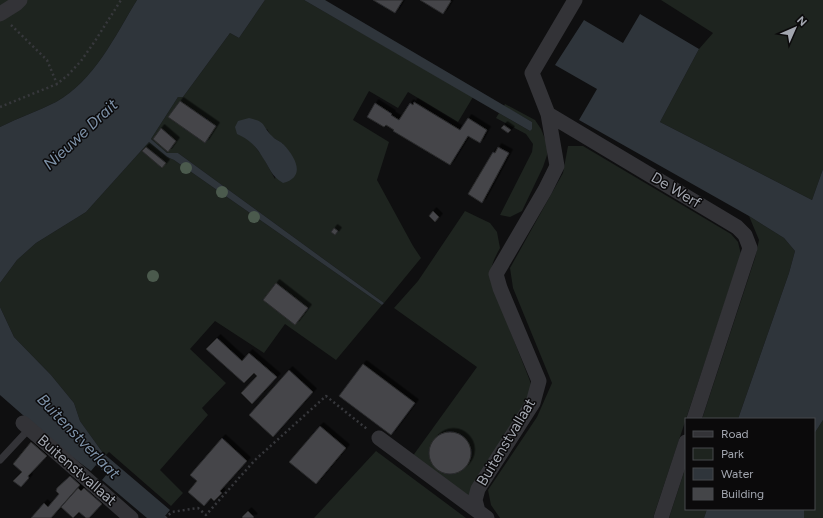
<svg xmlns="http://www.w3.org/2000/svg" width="823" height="518" viewBox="0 0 823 518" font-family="Figtree,sans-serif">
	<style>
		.green { fill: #1e241f; fill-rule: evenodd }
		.water { fill: #2f353b }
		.building { fill: #444548; stroke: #2a2a2c; filter: url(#shadow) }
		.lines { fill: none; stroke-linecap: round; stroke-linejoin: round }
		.path { stroke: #37383c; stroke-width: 2.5; stroke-dasharray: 2 3; stroke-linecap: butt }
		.service { stroke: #333337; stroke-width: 7 }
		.minor { stroke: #333337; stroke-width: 15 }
		.tree { fill: #4b5a4d }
		.labels { text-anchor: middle; stroke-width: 3; stroke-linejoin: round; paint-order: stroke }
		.street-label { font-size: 15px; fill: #a2a6af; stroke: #0b0a0b }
		.water-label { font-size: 16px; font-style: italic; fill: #7d91a7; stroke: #0b0a0b }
	</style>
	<defs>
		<filter id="shadow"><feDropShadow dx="3.5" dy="-3.5" stdDeviation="0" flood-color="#0009"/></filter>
	</defs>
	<rect width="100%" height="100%" fill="#0f0f10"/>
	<path class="green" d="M 0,0 L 137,0 C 115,36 94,81 56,102 C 38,111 18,118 0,127 Z
		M 265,0 L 304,0 L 473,97 L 458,122 L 408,92 L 398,108 L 369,91 L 353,120 L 389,142 L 377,180 L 413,246 L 421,258 L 384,303 L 178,153 L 167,153 L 151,139 L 178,97 L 183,97 L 230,33 L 239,38 ZM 267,129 L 271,136 L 283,144 L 275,179 L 263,157 L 250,140 Z
		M 661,0 L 823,0 L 823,169 L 812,200 L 660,122 L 699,49 L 713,33 Z
		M 505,104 L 535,120 L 541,129 L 547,144 L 547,155 L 543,167 L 522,211 L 510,217 L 500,215 L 532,152 L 533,144 L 526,134 L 496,118 L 499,113 L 530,131 L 532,122 L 504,106 Z
		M 149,142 L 167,157 L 174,160 L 382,305 L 336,360 L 285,324 L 264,353 L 215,321 L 190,349 L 226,383 L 202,408 L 208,415 L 160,470 L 183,493 L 171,506 L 109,452 L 106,455 L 103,453 L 80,421 L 74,403 L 51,375 L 14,337 L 0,307 L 0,283 L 17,260 L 36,243 L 86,212 Z
		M 568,146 L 583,146 L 731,234 L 738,242 L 741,254 L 653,518 L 500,518 L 491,505 L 488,490 L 537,417 L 552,383 L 513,288 L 510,268 L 563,173 Z
		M 465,211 L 490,223 L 497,232 L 500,248 C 494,259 489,269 491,282 L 530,381 L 532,390 L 471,501 L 412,457 L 477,367 L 394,308 L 418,281 Z
		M 749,216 L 784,238 L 795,251 L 789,273 L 738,419 L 702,419 L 755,258 L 759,240 Z
		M 823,420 L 823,518 L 804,518 L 804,509 L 814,509 L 814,434 Z
		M 376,451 L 466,518 L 314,518 Z
		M 686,466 L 686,509 L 707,509 L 704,518 L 669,518 Z"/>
	<path class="water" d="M 137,0 L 265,0 L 239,38 L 230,33 L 183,97 L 178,97 L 151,139 L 167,153 L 178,153 L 384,303 L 382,305 L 174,160 L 167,157 L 149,142 L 86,212 L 36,243 L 17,260 L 0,283 L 0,127 C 18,118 38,111 56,102 C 94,81 115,36 137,0 Z
		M 304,0 L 325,0 L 532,122 L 532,129 L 530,131 Z
		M 640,14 L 699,49 L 660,122 L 812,200 L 823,169 L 823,420 L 814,434 L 814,419 L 738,419 L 789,273 L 795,251 L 784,238 L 749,216 L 579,120 L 597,89 L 555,65 L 584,20 L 623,43 Z
		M 249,118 C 267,122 261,125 272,136 C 275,140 281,141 284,145 C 296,158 306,177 283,183 C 271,176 270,168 263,158 C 256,146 250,140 237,134 L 235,127 L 238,121 Z
		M 0,307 L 14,337 L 51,375 L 74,403 L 80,421 L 103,453 L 170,510 L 165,516 L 168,518 L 147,518 L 102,480 L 107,474 L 96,465 L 91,471 L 64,451 L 0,395 Z
		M 707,509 L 804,509 L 804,518 L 704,518 Z"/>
	<path class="building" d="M 373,0 L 403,0 L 395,13 Z
		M 420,0 L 450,0 L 451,1 L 443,14 Z
		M 180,101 L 216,126 L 205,143 L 168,117 Z
		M 414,102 L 460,130 L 468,118 L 487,130 L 480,143 L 468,136 L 450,165 L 393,131 L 394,130 L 386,125 L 384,127 L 367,117 L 375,103 L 392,114 L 391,115 L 399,120 L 410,103 L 413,105 Z
		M 504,125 L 511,130 L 508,133 L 501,128 Z
		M 161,128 L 176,141 L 168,152 L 153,139 Z
		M 146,147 L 166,163 L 162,168 L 142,151 Z
		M 498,147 L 509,153 L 482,203 L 468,194 L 493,152 L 495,153 Z
		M 433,211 L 439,217 L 435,222 L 429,216 Z
		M 334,228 L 338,231 L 335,235 L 331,232 Z
		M 276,283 L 308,308 L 295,325 L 263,300 Z
		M 217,338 L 242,361 L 249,353 L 277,377 L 252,404 L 241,393 L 257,376 L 254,373 L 244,383 L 206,349 Z
		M 363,364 L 415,403 L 391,435 L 339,396 Z
		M 289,370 L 313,392 L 273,437 L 249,415 Z
		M 320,426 L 346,448 L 316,484 L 289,462 Z
		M429 453a21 21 0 1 1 42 0a21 21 0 1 1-42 0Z
		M 222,438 L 247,461 L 220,491 L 222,493 L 214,501 L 211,498 L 204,506 L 188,492 L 197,481 L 190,475 Z
		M 31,442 L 47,456 L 28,476 L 29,478 L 21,487 L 13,481 L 22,472 L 13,464 Z
		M 70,476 L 80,485 L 51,518 L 31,518 L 44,503 L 48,507 L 59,494 L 56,491 L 57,488 Z
		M 78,488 L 81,491 L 84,488 L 102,504 L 89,518 L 86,518 L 79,512 L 73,518 L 61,507 Z
		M 248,511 L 254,517 L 253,518 L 243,518 L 242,517 Z"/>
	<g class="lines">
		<path class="path" d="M 11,25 L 47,60 L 57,84
			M 0,107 L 57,84 L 68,75 L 81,61 L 95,41 L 121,0
			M 165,518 L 172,512 L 198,508 L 206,515 L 255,460 L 326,396 L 367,429"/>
		<path class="service" d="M 0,460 L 29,429"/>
		<path class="minor" d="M 575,0 L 532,73 L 548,114 L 737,227 L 745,235 L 750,248 L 694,419
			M 0,14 L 16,4 L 20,0
			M 23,423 L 131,518
			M 379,438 L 487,518
			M 478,511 L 475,500 L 478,489 L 533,403 L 539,381 L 500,288 L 496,274 L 545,190 L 557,166 L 548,114
			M 661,518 L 686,442"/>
	</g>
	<g class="tree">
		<circle cx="186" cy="168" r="6"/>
		<circle cx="222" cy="192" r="6"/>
		<circle cx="254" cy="217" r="6"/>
		<circle cx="153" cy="276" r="6"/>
	</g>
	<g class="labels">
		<g class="street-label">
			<text transform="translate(676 190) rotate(31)" y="5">De Werf</text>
			<text transform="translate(506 442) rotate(-59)" y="5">Buitenstvallaat</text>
			<text transform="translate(77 470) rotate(41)" y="5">Buitenstvallaat</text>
		</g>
		<g class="water-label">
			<text transform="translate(80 134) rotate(-43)" y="6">Nieuwe Drait</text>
			<text transform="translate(79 436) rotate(46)" y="6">Buitenstverlaat</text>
		</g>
	</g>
	<rect x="685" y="418" width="130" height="92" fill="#0b0a0b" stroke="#47484d"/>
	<rect x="693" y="431" width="20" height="6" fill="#333337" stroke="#47484d"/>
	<text x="721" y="438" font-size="12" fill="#a2a6af">Road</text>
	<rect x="693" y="448" width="20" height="12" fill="#1e241f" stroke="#47484d"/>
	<text x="721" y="458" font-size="12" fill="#a2a6af">Park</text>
	<rect x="693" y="468" width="20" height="12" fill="#2f353b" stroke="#47484d"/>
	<text x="721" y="478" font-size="12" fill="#a2a6af">Water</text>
	<rect x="693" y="488" width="20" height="12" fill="#444548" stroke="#47484d"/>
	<text x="721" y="498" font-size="12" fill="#a2a6af">Building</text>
	<g transform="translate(795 28) rotate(45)" stroke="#0b0a0b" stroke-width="3" paint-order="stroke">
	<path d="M0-3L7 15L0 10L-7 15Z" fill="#a2a6af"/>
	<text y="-6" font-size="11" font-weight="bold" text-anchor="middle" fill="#a2a6af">N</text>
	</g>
</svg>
